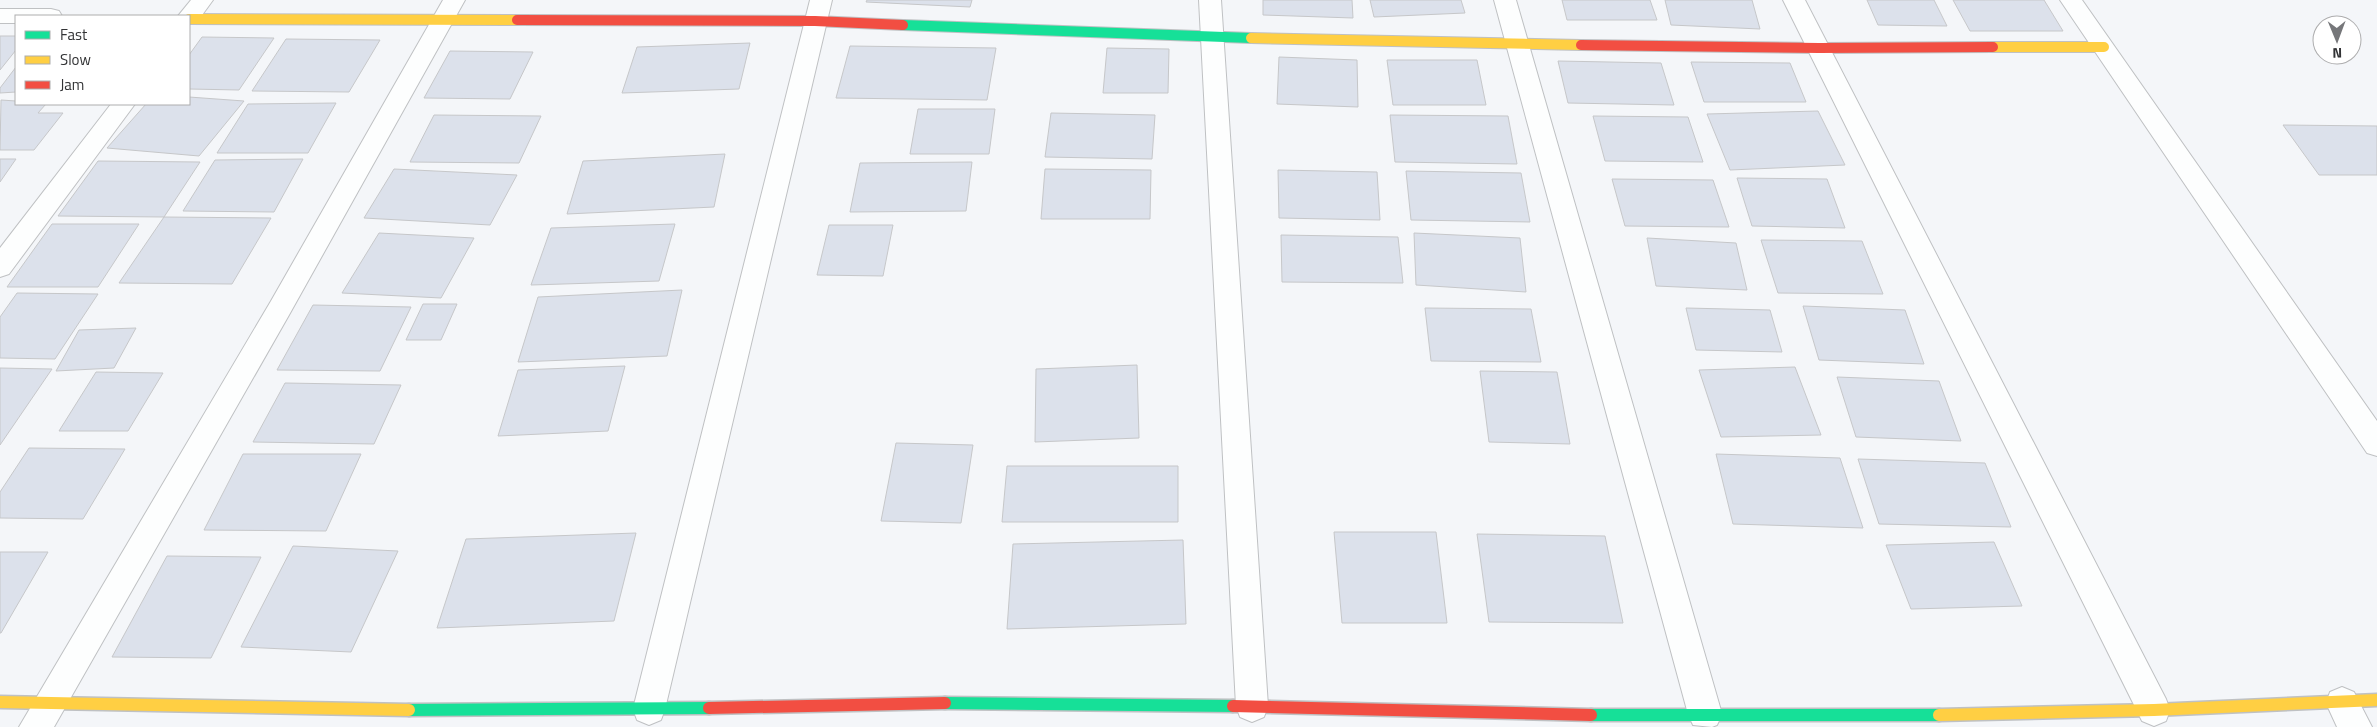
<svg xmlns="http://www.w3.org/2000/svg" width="2377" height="727" viewBox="0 0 2377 727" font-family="'Titillium Web',sans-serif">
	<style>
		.building { fill: #dce1eb; stroke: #c6c7c9 }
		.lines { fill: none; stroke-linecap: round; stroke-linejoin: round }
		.street-casing { stroke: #bfc1c3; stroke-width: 2 }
		.fast-far1-casing { stroke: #bfc1c3; stroke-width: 12 }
		.fast-casing { stroke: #bfc1c3; stroke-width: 15 }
		.slow-far1-casing { stroke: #bfc1c3; stroke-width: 12 }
		.slow-casing { stroke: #bfc1c3; stroke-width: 15 }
		.jam-far1-casing { stroke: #bfc1c3; stroke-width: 12 }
		.jam-casing { stroke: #bfc1c3; stroke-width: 15 }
		.street { fill: #fdfefe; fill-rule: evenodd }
		.fast-far1 { stroke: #16e098; stroke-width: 10 }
		.fast { stroke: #16e098; stroke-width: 12 }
		.slow-far1 { stroke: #ffcf43; stroke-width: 10 }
		.slow { stroke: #ffcf43; stroke-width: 12 }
		.jam-far1 { stroke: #f24e42; stroke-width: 10 }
		.jam { stroke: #f24e42; stroke-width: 12 }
	</style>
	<rect width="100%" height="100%" fill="#f4f6f9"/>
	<path class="building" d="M 867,0 L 972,0 L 970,7 L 866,2 Z
		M 1263,0 L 1352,0 L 1353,18 L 1263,15 Z
		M 1370,0 L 1461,0 L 1465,13 L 1374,17 Z
		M 1562,0 L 1650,0 L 1657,20 L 1567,20 Z
		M 1665,0 L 1752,0 L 1760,29 L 1671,25 Z
		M 1867,0 L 1934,0 L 1947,26 L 1878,25 Z
		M 1953,0 L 2044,0 L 2063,31 L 1970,31 Z
		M 0,36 L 16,36 L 16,50 L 0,70 Z
		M 202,37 L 274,38 L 239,90 L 189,89 L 189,55 Z
		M 286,39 L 380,40 L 349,92 L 252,91 Z
		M 750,43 L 739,89 L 622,93 L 637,47 Z
		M 850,46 L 996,48 L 987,100 L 836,98 Z
		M 1107,48 L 1169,49 L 1168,93 L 1103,93 Z
		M 450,51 L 533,52 L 510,99 L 424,98 Z
		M 1279,57 L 1357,60 L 1358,107 L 1277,104 Z
		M 1387,60 L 1477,60 L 1486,105 L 1393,105 Z
		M 1558,61 L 1661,63 L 1674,105 L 1568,103 Z
		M 1691,62 L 1790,63 L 1806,102 L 1704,102 Z
		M 16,67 L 16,92 L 0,93 L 0,88 Z
		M 189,97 L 244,101 L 199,156 L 107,148 L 146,104 L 189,104 Z
		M 1,100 L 16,101 L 16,104 L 46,104 L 38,113 L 63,113 L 34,150 L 0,150 Z
		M 336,103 L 308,153 L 217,153 L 248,104 Z
		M 918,109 L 995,109 L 989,154 L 910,154 Z
		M 1818,111 L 1845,165 L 1730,170 L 1707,114 Z
		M 1051,113 L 1155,115 L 1152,159 L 1045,157 Z
		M 434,115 L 541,116 L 519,163 L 410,162 Z
		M 1390,115 L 1508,116 L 1517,164 L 1395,162 Z
		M 1593,116 L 1688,117 L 1703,162 L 1605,161 Z
		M 2283,125 L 2377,126 L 2377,175 L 2319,175 Z
		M 725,154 L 714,207 L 567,214 L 583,161 Z
		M 0,159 L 16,159 L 0,182 Z
		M 303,159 L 274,212 L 183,211 L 215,160 Z
		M 98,161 L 200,162 L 164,217 L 58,216 Z
		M 972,162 L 966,211 L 850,212 L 860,163 Z
		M 394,169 L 517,175 L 490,225 L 364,218 Z
		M 1045,169 L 1151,170 L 1150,219 L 1041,219 Z
		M 1278,170 L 1377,172 L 1380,220 L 1279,218 Z
		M 1406,171 L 1521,173 L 1530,222 L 1411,220 Z
		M 1737,178 L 1827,179 L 1845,228 L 1752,226 Z
		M 1612,179 L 1713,180 L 1729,227 L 1625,226 Z
		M 164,217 L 271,218 L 232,284 L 119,283 Z
		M 52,224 L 139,224 L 98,287 L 7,287 Z
		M 675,224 L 659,281 L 531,285 L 551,228 Z
		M 829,225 L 893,225 L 883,276 L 817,275 Z
		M 379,233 L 474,238 L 441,298 L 342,293 Z
		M 1414,233 L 1520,238 L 1526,292 L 1416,285 Z
		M 1281,235 L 1398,237 L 1403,283 L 1282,282 Z
		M 1647,238 L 1736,243 L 1747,290 L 1656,286 Z
		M 1761,240 L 1862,241 L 1883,294 L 1778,293 Z
		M 682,290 L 667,356 L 518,362 L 538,297 Z
		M 17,293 L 98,294 L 55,359 L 0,358 L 0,317 Z
		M 423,304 L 457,304 L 441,340 L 406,340 Z
		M 313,305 L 411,307 L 380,371 L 277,370 Z
		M 1803,306 L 1905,310 L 1924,364 L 1819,360 Z
		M 1425,308 L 1531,309 L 1541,362 L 1431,361 Z
		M 1686,308 L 1770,310 L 1782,352 L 1696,350 Z
		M 136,328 L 114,368 L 56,371 L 79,330 Z
		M 1137,365 L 1139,438 L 1035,442 L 1036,369 Z
		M 625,366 L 608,431 L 498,436 L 518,370 Z
		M 1795,367 L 1821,435 L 1721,437 L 1699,370 Z
		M 0,368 L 52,369 L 0,445 Z
		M 1480,371 L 1557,372 L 1570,444 L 1489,442 Z
		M 96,372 L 163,373 L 128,431 L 59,431 Z
		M 1837,377 L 1939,381 L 1961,441 L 1856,437 Z
		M 285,383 L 401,385 L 374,444 L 253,442 Z
		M 896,443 L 973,445 L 961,523 L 881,521 Z
		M 29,448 L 125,449 L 83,519 L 0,518 L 0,492 Z
		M 243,454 L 361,454 L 326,531 L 204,530 Z
		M 1716,454 L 1840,458 L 1863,528 L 1733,524 Z
		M 1858,459 L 1985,463 L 2011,527 L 1879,524 Z
		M 1007,466 L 1178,466 L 1178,522 L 1002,522 Z
		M 1334,532 L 1436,532 L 1447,623 L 1342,623 Z
		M 636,533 L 614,621 L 437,628 L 466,539 Z
		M 1477,534 L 1605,536 L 1623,623 L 1489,622 Z
		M 1183,540 L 1186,624 L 1007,629 L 1013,544 Z
		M 1994,542 L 2022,606 L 1911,609 L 1886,545 Z
		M 293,546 L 398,551 L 351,652 L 241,647 Z
		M 0,552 L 48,552 L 1,633 L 0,633 Z
		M 167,556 L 261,557 L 211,658 L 112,657 Z"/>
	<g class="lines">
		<g class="street-casing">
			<path id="street" d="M 191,0 L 213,0 L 197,22 L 189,24 L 189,16 L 178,16 Z
				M 443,0 L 465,0 L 289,315 L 54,727 L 19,727 L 271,301 Z
				M 810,0 L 832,0 L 665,709 L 661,720 L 649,725 L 637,720 L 633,709 Z
				M 1199,0 L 1221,0 L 1268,706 L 1264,717 L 1252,722 L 1240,717 L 1236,706 Z
				M 1494,0 L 1516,0 L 1722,714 L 1717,725 L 1712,727 L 1693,725 L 1688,714 Z
				M 1783,0 L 1805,0 L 2166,699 L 2170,710 L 2166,721 L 2154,726 L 2142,721 Z
				M 2060,0 L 2082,0 L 2377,421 L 2377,456 L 2367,453 Z
				M 0,9 L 51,9 L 59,11 L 62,16 L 16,16 L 16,23 L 0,23 Z
				M 111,104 L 135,104 L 9,274 L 0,277 L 0,248 Z
				M 2342,687 L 2354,692 L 2372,727 L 2337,727 L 2326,703 L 2330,692 Z"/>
		</g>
		<g class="fast-far1-casing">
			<path id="fast-far1" d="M 903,25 L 1251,38"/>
		</g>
		<g class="fast-casing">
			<path id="fast" d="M 945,703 L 1233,706
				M 409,710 L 709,708
				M 1591,715 L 1939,715"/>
		</g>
		<g class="slow-far1-casing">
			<path id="slow-far1" d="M 189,19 L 517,20
				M 1251,38 L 1581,45
				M 1993,47 L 2104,47"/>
		</g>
		<g class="slow-casing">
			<path id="slow" d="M 0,702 L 409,710
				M 1939,715 L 2154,710 L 2377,700"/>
		</g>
		<g class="jam-far1-casing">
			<path id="jam-far1" d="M 517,20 L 815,21 L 903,25
				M 1581,45 L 1819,48 L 1993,47"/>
		</g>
		<g class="jam-casing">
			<path id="jam" d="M 1233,706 L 1591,715
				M 709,708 L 945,703"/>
		</g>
		<use href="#street" class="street"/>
		<use href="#fast-far1" class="fast-far1"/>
		<use href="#fast" class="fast"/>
		<use href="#slow-far1" class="slow-far1"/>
		<use href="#slow" class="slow"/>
		<use href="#jam-far1" class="jam-far1"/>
		<use href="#jam" class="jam"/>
	</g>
	<rect x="15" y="15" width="175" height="90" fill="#ffffff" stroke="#adadae"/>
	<rect x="25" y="31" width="25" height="8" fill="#16e098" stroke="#adadae"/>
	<text x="60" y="40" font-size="15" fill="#323335">Fast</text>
	<rect x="25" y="56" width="25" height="8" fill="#ffcf43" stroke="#adadae"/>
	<text x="60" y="65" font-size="15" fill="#323335">Slow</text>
	<rect x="25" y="81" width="25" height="8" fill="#f24e42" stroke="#adadae"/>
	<text x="60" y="90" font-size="15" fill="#323335">Jam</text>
	<g transform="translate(2337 40) rotate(179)"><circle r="24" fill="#ffffff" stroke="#adadae"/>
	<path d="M0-4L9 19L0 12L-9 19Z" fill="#76777a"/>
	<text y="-8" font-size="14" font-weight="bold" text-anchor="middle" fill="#323335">N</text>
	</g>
</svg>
